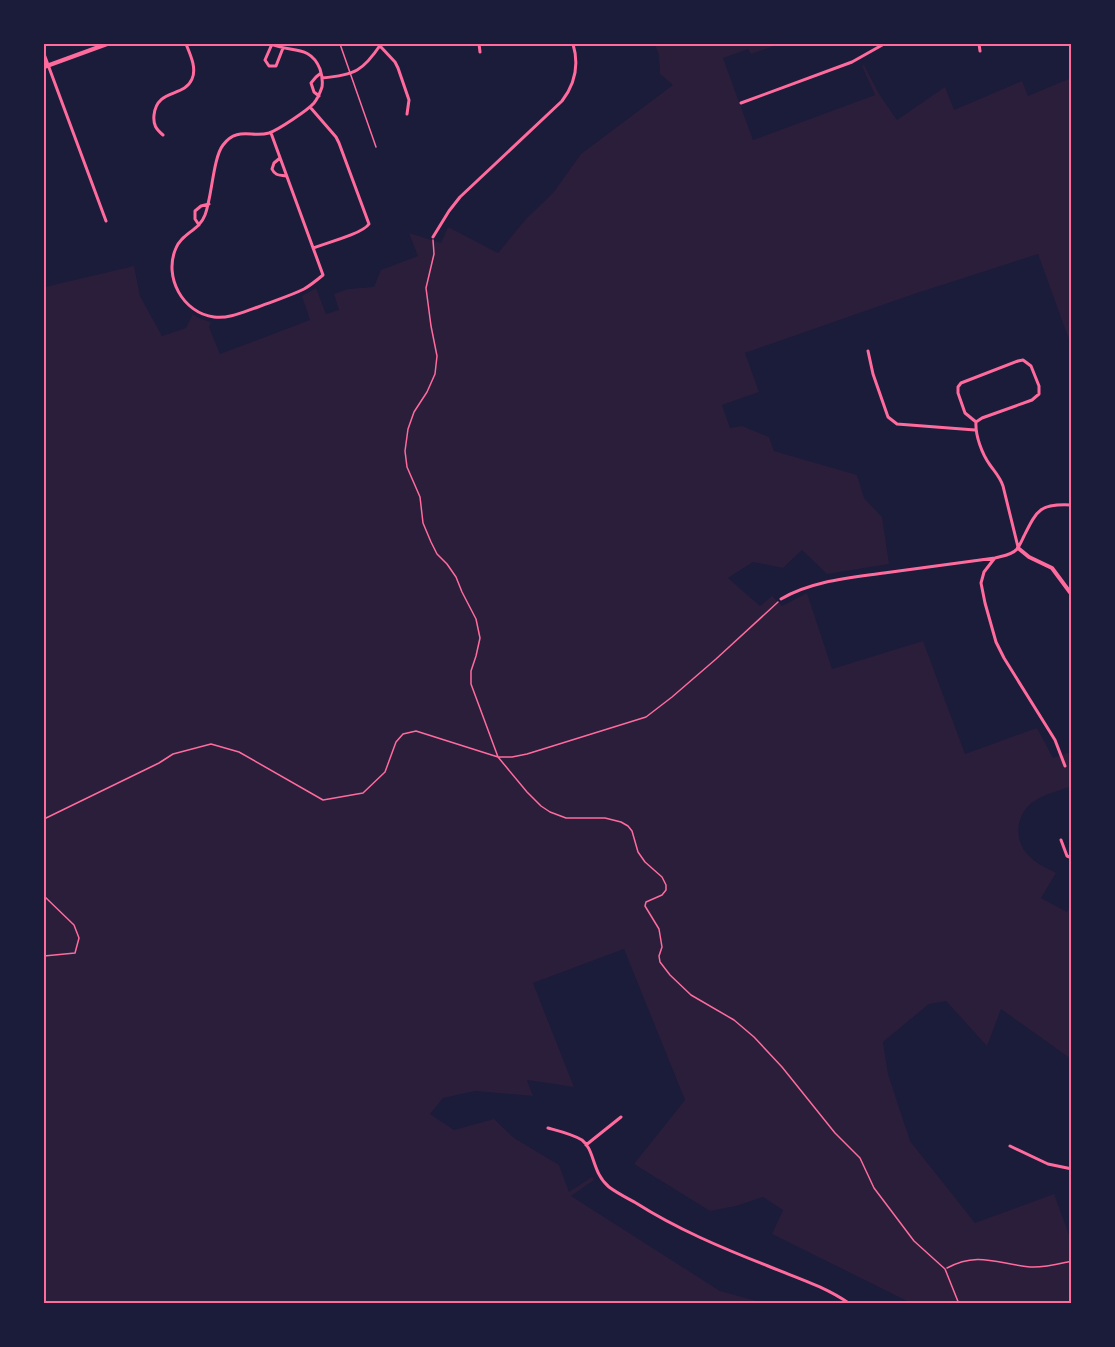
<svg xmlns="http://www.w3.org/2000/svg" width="1115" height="1347" viewBox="0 0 1115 1347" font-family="Lora,serif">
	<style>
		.green { fill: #2a1e3b }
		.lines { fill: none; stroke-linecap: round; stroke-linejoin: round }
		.path { stroke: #ff6b9d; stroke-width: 1.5 }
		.service { stroke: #ff6b9d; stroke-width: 1.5 }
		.minor { stroke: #ff6b9d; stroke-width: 3 }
		.tertiary { stroke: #ff6b9d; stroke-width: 4 }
		.secondary { stroke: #ff6b9d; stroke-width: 4.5 }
		.neatline { fill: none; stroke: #ff6b9d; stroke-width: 2 }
	</style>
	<rect width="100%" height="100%" fill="#1b1b3a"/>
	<path class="green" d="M 655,44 L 780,44 L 751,54 L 748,49 L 723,58 L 753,140 L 875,95 L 862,66 L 864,65 L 879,94 L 897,120 L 945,87 L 954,110 L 1022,81 L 1028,96 L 1071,78 L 1071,345 L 1038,254 L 914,294 L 745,353 L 759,392 L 722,405 L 730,428 L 742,426 L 769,437 L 774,451 L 857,475 L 864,498 L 882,517 L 889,564 L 827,574 L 802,550 L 783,568 L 753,562 L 728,578 L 760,606 L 772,596 L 782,606 L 807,593 L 832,669 L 923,641 L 965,754 L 1037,728 L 1053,758 L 1071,752 L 1071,786 C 1059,791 1044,794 1033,802 C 1015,815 1014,840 1028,855 C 1035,863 1047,868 1056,873 L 1041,898 L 1067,912 L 1071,905 L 1071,1059 L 1001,1009 L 987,1046 L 946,1001 L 929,1004 L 883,1042 L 888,1074 L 910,1141 L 975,1223 L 1054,1194 L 1071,1240 L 1071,1303 L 911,1303 L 772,1234 L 783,1210 L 763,1197 L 736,1206 L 710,1211 L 634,1164 L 685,1100 L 624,949 L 533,983 L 574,1087 L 527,1080 L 533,1096 L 475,1091 L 443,1098 L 430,1114 L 454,1130 L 494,1119 L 514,1138 L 559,1165 L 569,1192 L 592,1177 L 594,1180 L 571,1196 L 720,1291 L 764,1303 L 128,1304 L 127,1301 L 121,1304 L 44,1303 L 44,284 L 45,287 L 134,266 L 140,296 L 162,336 L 186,328 L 192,316 L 192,314 L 201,319 L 211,322 L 209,327 L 220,354 L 310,320 L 302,296 L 316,288 L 326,314 L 339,310 L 334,294 L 348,289 L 374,287 L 381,270 L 418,256 L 409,233 L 441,243 L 448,227 L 498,253 L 526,219 L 553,193 L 581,154 L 673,85 L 660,74 L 659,55 Z"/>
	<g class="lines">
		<path class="path" d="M 433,240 L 434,254 L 426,288 L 431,326 L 437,356 L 435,374 L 427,392 L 414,412 L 408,429 L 405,451 L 407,467 L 420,497 L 423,523 L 431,542 L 437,554 L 447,564 L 456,577 L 462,592 L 476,619 L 480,638 L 476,656 L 471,671 L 471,684 L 498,757 L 527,792 L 541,806 L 550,812 L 566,818 L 605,818 L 621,822 L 628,826 L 632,831 L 638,852 L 645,862 L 662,877 L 666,885 L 666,890 L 662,895 L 646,902 L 645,906 L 659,929 L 662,947 L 659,956 L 660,962 L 670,975 L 691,995 L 734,1020 L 754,1037 L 782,1067 L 835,1133 L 860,1158 L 874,1188 L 914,1241 L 945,1269 L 959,1304
			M 44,819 L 159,763 L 173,754 L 211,744 L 239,752 L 323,800 L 363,793 L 385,772 L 396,742 L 403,734 L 416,731 L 498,757 L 512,757 L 527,754 L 646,717 L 672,697 L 716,659 L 778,602
			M 44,896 L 74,925 L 79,938 L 75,953 L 44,956
			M 947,1268 C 978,1251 998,1264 1030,1267 C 1044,1268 1058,1264 1072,1261"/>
		<path class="service" d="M 340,44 L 376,147"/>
		<path class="minor" d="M 271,44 C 290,53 310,44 320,69 C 322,75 323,80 322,87 C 320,93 318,98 314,103 C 308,110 278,130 269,133 C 252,138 237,126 223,145 C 213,158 212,197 205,215 C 199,231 182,233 176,248 C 163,277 183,313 214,317 C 229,319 243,312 258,307 C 273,301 290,296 304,289 C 311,285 317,280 323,275 L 271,133
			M 272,44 L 265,60 L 269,66 L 276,66 L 283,48
			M 479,44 L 480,52
			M 979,44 L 980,51
			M 380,46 L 395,62 L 398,68 L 409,100 L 407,114
			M 44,54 L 106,221
			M 322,78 C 355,75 363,71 381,44
			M 319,96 L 314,92 L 311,83 L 316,77 L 321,73
			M 741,103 L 852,62 L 884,44
			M 310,107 L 336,137 L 339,143 L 369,224 C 362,234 326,243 313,248
			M 163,135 C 156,129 153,125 154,115 C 157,88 184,98 192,79 C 197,68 190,54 186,44
			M 280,158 L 274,163 L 272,169 C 275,176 280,175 286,176
			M 199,225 L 195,219 L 195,211 L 201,206 L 209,204
			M 433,237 L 449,211 L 460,197 L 562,101 C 575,84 579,64 573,44
			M 868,351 L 873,374 L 888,417 L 897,424 L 975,430
			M 1023,360 L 1031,366 L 1039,386 L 1039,394 L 1032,400 L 982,418 L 976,422 L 965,413 L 958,393 L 958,387 L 961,383 L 1018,361 Z
			M 976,422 C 975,435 982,454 990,465 C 995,472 1000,477 1003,486 L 1018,547
			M 994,559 L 984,572 L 981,583 L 985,603 L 996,642 L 1004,658 L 1055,740 L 1065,766
			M 781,599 C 812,581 849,578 884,573 C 921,568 958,563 995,558 C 1002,556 1012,555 1017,549 C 1020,545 1022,540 1024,536 C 1037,510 1040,503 1072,505
			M 1061,840 L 1067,856 L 1072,858
			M 548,1128 C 559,1131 572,1134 582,1140 C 595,1150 592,1173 609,1187 C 617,1193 627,1198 636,1203 C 677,1229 722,1248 768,1266 C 797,1278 824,1286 850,1304
			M 586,1145 L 621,1117
			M 1010,1146 L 1048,1164 L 1072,1169"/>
		<path class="tertiary" d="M 1018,548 L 1029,557 L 1052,568 L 1072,595"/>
		<path class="secondary" d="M 44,67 L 107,44"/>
	</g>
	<rect width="1115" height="1347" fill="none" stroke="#1b1b3a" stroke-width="90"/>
	<rect x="45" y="45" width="1025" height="1257" class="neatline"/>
</svg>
